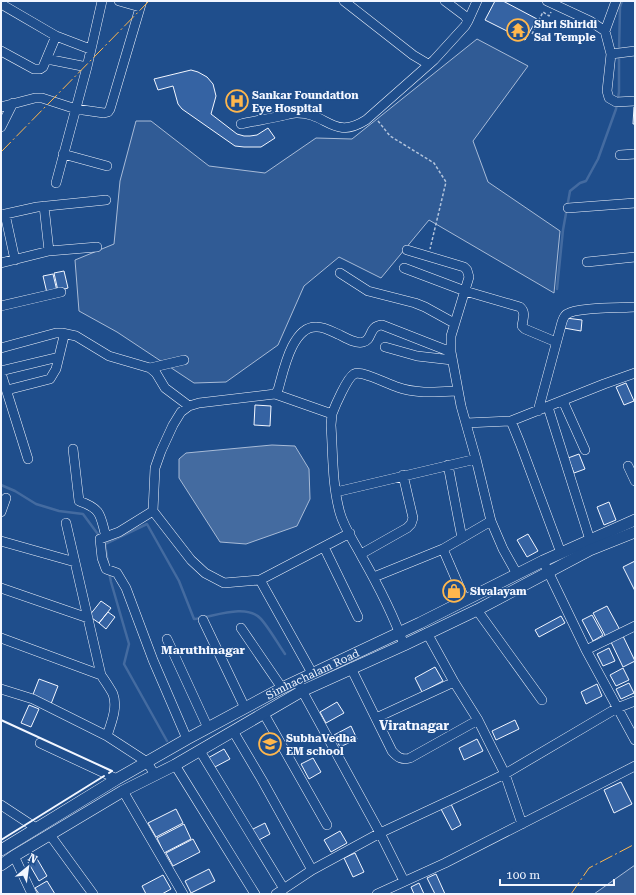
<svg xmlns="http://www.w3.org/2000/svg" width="636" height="895" viewBox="0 0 636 895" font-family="'Roboto Serif',serif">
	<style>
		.green { fill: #305b95; stroke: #a8bbd7 }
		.water { fill: #446ba0; stroke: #a8bbd7 }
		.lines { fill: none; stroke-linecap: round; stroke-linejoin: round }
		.stream { stroke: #446ba0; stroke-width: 2.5 }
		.building { fill: #3563a3; stroke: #f2f6ff }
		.minor-casing { stroke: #f2f6ff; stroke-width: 10 }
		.major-casing { stroke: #f2f6ff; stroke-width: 12 }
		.path { stroke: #b3c4dc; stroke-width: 1.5; stroke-dasharray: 3 2; stroke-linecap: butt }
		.minor { stroke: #1f4e8c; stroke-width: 9 }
		.major { stroke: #1f4e8c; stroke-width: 11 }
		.wall { stroke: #f2f6ff; stroke-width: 2 }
		.power { stroke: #ffb74d; stroke-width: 1; stroke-dasharray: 14 3 2 3; stroke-linecap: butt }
		.labels { text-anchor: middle; stroke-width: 3; stroke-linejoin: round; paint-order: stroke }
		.poi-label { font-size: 11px; font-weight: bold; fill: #f2f6ff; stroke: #1f4e8c; text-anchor: start }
		.street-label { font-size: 11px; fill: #f2f6ff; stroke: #1f4e8c }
		.neighbourhood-label { font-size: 12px; font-weight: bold; fill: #f2f6ff; stroke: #1f4e8c }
		.quarter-label { font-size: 13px; font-weight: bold; fill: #f2f6ff; stroke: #1f4e8c }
	</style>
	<rect width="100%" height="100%" fill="#1f4e8c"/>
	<path class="green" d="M 477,39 L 528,66 L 473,141 L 488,182 L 560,231 L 554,293 L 429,220 L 381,278 L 339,257 L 304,286 L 278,345 L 226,382 L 194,383 L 117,332 L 79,311 L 75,260 L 114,244 L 120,181 L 136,121 L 151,121 L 209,166 L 265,173 L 316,138 L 352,139 Z
		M 635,865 L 635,894 L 594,894 Z"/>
	<path class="water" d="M 272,445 L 295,446 L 309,469 L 310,499 L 297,526 L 246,544 L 220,542 L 179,478 L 179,459 L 186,453 Z"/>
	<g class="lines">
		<path class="stream" d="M 619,51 L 620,7 L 622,1
			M 557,289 L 563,230 L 570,191 L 580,183 L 586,181 L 598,159 L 616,109 L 619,92 L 619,56
			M 1,485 L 15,491 L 36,504 L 59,511 L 83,514 L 100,537
			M 104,543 L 105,544 L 147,524 L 179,581 L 194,619 C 213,617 245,603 260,618 C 268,626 278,644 285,654
			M 105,544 L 108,563
			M 109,572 L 111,582 L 129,644 L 124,664 L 167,741"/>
	</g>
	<path class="building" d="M 495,1 L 503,1 L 537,19 L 525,40 L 485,20 Z
		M 191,70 L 198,72 L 207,77 L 213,84 L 216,96 L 211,114 L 237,134 L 244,136 L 250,136 L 257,135 L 268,128 L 275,138 L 261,147 L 244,147 L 235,146 L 182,109 L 178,104 L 173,86 L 158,90 L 154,79 Z
		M 634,107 L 635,107 L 635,124 L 633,124 Z
		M 64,271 L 68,288 L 58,291 L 54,273 Z
		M 53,274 L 57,291 L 47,293 L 43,276 Z
		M 566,318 L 582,320 L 581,331 L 564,328 Z
		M 626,383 L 634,401 L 624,405 L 616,387 Z
		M 255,405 L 271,406 L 270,426 L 254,425 Z
		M 579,454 L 585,469 L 574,473 L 568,458 Z
		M 609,502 L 616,520 L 604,525 L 597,507 Z
		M 528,534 L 538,551 L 527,557 L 517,540 Z
		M 635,561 L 635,591 L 623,567 Z
		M 101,601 L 111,608 L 99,623 L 89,616 Z
		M 607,606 L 620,630 L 606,637 L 593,613 Z
		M 108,612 L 115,617 L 106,629 L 99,623 Z
		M 592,615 L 603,635 L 593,641 L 582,620 Z
		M 561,616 L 565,623 L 539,637 L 535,630 Z
		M 622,634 L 635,661 L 623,667 L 610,640 Z
		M 609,648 L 615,661 L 603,666 L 597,654 Z
		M 435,667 L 443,681 L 422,692 L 415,678 Z
		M 623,668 L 629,680 L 616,686 L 610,675 Z
		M 39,679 L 58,686 L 51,704 L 32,697 Z
		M 629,683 L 634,693 L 621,699 L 616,689 Z
		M 597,684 L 602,696 L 586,704 L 581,692 Z
		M 337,702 L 344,713 L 326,723 L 320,712 Z
		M 29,705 L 39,709 L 31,727 L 21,723 Z
		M 515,720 L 519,729 L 496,740 L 492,731 Z
		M 351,726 L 357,739 L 340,747 L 334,735 Z
		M 477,739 L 483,751 L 464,760 L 459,748 Z
		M 224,749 L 230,759 L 213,768 L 208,758 Z
		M 313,758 L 321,772 L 309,779 L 301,764 Z
		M 621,782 L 632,804 L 614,813 L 604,790 Z
		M 451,804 L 461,825 L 452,830 L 441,809 Z
		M 176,809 L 183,823 L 156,837 L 148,823 Z
		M 265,823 L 270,834 L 257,841 L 251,830 Z
		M 184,824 L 191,839 L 164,853 L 157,838 Z
		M 340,831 L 347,843 L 331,852 L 324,840 Z
		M 193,839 L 200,852 L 173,866 L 166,853 Z
		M 355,853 L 364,872 L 353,877 L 344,858 Z
		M 36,857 L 47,876 L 39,881 L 28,862 Z
		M 209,869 L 215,881 L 191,893 L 185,881 Z
		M 436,874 L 445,894 L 435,894 L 427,878 Z
		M 163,875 L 171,889 L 162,894 L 146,894 L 142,886 Z
		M 47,881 L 55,894 L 39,894 L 35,888 Z
		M 419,883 L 424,894 L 414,894 L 411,887 Z"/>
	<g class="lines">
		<g class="minor-casing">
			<path id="minor" d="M 119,1 L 140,7
				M 344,1 L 413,55 L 428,64
				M 547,1 L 590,21 L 605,31 L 611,54 L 607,91 L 609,98 L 616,102 L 635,101
				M 1,4 L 56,36 L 43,67 L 40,69 L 34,69 L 1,51
				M 468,21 L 477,1
				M 605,31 L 616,1
				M 56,36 L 90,49
				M 611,54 L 635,51
				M 47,59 L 87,67
				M 1,107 L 35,98 L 42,98 L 76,109 L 104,113 L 108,112 L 110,109 L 142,1
				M 241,124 C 254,121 268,119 281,116 C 286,115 291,113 296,113 C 327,112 333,141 366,120 L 434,60 L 465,26 L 468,21 L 465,16 L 445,1
				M 1,127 L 13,103
				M 63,154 L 107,166
				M 620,155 L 635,154
				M 56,183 L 87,67 L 102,1
				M 44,206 L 49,251
				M 568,208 L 635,203
				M 5,214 L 15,260
				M 1,215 L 37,207 L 106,200
				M 587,262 L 635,257
				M 1,263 L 49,251 L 97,247
				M 404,268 L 465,291 L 520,307 C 526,312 523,319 522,326 L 525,329 L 556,342
				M 340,273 L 368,291 L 415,303 L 425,307 L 454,323
				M 1,306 L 61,292
				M 62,333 L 76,336 L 109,356 L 150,368 L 156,373 L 165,388 L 189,406
				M 385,347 L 417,356 L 452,360
				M 1,348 L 56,333 L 62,333 L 64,336 L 56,369 L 50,379 L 7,390
				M 150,368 L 184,360
				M 1,371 L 59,357
				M 1,373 L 28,459
				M 275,394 L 278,390 C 283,373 292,325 317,327 C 325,327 333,332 340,335 C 346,338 356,344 363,342 C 373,340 368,326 382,325 L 451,352
				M 563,401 L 585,450
				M 548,407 L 590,540
				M 538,411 L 562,322 C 563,319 565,315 567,314 C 577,307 621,308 635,307
				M 332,414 C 335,406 347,378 354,374 C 362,370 387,384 397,387 C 416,394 437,392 458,391
				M 511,421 L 520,443 L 561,553
				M 466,423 L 511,421 L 604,384 L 635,373
				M 73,449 L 79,501 C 102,509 100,515 106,537
				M 448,465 L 462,538
				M 628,466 L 635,481
				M 336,492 L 476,459
				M 153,511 L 119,532 L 100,539 L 102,558 L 106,569 L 117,573 L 126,588 L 153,660 L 187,739
				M 1,512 L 6,498
				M 491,521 L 503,549 L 517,574
				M 66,523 L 101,675 C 105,681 110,688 113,694 C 118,708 111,723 107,736
				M 350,533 L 260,580 L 224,583 L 205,573 L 191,560 L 153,511 L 155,468 L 161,451 L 173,425 L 181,412 L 189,406 L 199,403 L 275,394 L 332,414 L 331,425 C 333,454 332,485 340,513 C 344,528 355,543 362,557 C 378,585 393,614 404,645
				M 1,541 L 75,562
				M 324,547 L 358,617
				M 443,549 L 465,600
				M 361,554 L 407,528 L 411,524 L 413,518 L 403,475
				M 543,561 L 586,650 L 635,740
				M 374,577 L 443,549 L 491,521 L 476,459 L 461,406 L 451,352 L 451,336 L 469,277 L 467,270 L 464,267 L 407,250
				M 260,580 L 312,673
				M 1,588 L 88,618
				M 477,610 L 542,700
				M 203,620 L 245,708
				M 241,628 L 282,688
				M 427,633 L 454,682 L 478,720 L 505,774 L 522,824
				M 1,638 L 101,675
				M 167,639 L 208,728
				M 586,650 L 635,626
				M 351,668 L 392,751 C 398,758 402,760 410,758 L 478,720
				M 299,685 L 380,833 L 404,881
				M 1,689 L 33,699 L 107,736 L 147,762 L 155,775
				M 264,714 L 327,825
				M 376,718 L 454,682
				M 233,731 L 262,780 L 312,870
				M 40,743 L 117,779
				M 200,751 L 284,889
				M 175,765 L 255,894
				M 123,791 L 183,894
				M 1,805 L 36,828
				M 50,835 L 93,894
				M 14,856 L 32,894
				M 276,894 L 312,870 L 380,833 L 455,798 L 505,774 L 617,708 L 635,701
				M 377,894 L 445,863 L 635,766"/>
		</g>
		<g class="major-casing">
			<g id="major">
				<path id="s1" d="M 1,850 L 117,779 L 187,739 L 282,688 L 420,623 L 543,561 L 635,520"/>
				<path d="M 1,865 L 14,856 L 123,791 L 175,765 L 302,691 L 404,645 L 477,610 L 590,550 L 635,532"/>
			</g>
		</g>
		<path class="path" d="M 532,34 L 543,12 L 549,16 L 551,12
			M 378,121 L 390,136 L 434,163 L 446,182 L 430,249"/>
		<use href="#minor" class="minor"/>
		<use href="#major" class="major"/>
		<path class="wall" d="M 1,720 L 112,771 L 109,773
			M 1,840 L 104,776"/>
		<path class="power" d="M 1,152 L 149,1
			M 571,894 L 589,868 L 635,844"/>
	</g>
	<defs>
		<g id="temple-ring" transform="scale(1.15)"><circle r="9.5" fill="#1f4e8c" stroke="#ffb74d" stroke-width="1.5"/><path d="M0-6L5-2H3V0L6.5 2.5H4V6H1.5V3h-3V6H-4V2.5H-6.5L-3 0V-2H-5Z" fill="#ffb74d"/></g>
		<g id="hospital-ring" transform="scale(1.15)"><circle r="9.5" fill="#1f4e8c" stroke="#ffb74d" stroke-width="1.5"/><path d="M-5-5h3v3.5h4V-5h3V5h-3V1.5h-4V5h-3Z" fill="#ffb74d"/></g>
		<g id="shop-ring" transform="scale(1.15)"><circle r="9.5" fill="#1f4e8c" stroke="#ffb74d" stroke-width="1.5"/><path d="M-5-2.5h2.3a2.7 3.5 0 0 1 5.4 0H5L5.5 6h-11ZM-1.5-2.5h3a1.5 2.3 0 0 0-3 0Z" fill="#ffb74d"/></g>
		<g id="school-ring" transform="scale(1.15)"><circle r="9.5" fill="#1f4e8c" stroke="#ffb74d" stroke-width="1.5"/><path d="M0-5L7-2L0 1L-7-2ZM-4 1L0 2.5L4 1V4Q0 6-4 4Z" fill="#ffb74d"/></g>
	</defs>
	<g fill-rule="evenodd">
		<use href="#temple-ring" x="518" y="30"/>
		<use href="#hospital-ring" x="237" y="101"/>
		<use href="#shop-ring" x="454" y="591"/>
		<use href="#school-ring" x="270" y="744"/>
	</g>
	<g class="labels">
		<g class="poi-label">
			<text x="534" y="28">Shri Shiridi<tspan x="534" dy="13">Sai Temple</tspan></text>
			<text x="252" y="99">Sankar Foundation<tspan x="252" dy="13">Eye Hospital</tspan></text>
			<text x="470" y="595">Sivalayam</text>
			<text x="286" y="742">SubhaVedha<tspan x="286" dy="13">EM school</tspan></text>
		</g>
		<g class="street-label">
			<text dy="4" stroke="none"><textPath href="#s1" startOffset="358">Simhachalam Road</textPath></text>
		</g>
		<g class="neighbourhood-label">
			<text x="203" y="654">Maruthinagar</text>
		</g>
		<g class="quarter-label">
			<text x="414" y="730">Viratnagar</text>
		</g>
	</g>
	<rect width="636" height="895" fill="none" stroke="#f2f6ff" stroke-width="4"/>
	<g transform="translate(28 867) rotate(29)" stroke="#1f4e8c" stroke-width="3" paint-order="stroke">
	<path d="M0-3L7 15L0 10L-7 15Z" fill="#f2f6ff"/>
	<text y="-6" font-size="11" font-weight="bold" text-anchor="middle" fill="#f2f6ff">N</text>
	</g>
	<path d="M500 879v6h114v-6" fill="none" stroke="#f2f6ff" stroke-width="2"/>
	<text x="506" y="879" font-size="12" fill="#f2f6ff" stroke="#1f4e8c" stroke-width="3" paint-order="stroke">100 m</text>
</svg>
